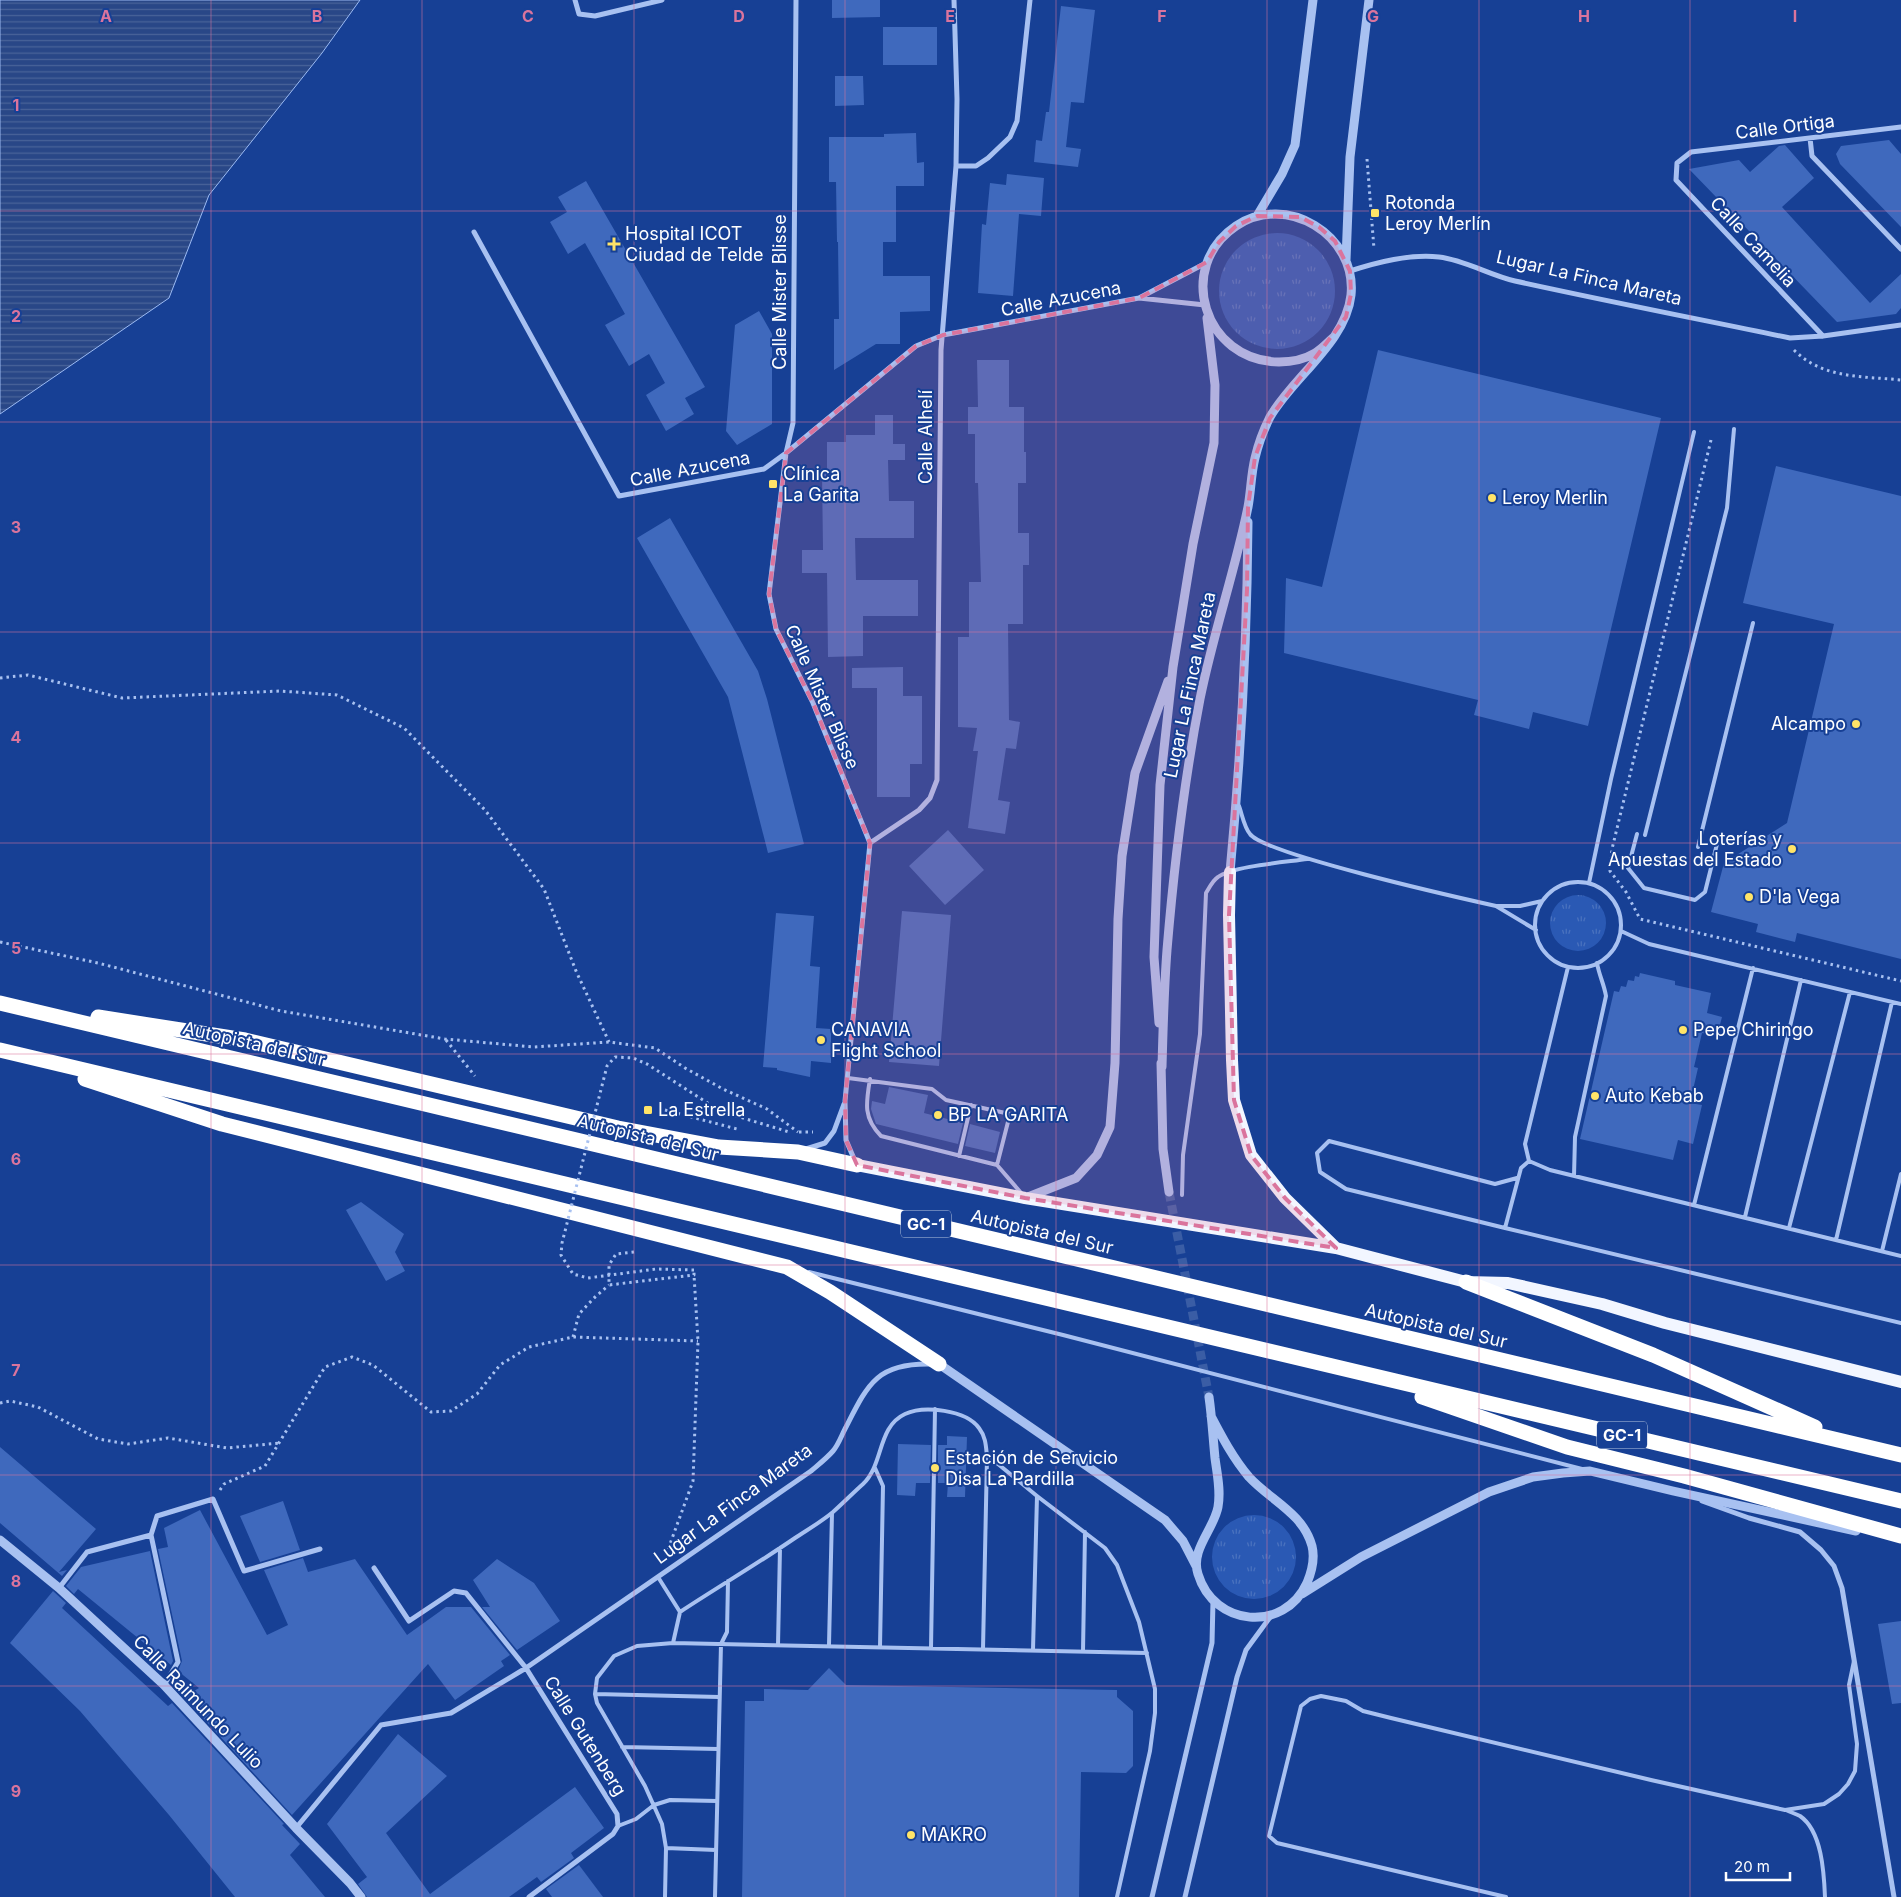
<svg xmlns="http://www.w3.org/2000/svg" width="1901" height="1897" viewBox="0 0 1901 1897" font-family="Inter,sans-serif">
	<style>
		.grass { fill: url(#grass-tufts) }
		.water { fill: url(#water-rules); stroke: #9bbaf3 }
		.building { fill: #3f69bd }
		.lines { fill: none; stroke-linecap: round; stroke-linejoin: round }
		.tertiary-tunnel { stroke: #3a5da5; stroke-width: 9; stroke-dasharray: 9 4.5; stroke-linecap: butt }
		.path { stroke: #a8c1f1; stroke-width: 3; stroke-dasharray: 2.5 4; stroke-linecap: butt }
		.service { stroke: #a8c1f1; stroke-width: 4 }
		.minor { stroke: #a8c1f1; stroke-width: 5 }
		.tertiary { stroke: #a8c1f1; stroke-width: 9 }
		.primary { stroke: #f2f6ff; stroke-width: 12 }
		.motorway { stroke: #fff; stroke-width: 15 }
		.path-bridge { stroke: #a8c1f1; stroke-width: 3; stroke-dasharray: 2.5 4; stroke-linecap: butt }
		.marked { fill: #da749d; fill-opacity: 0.2; stroke: #da749d; stroke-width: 4; stroke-dasharray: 10 6; stroke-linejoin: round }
		.grid { fill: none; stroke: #da749d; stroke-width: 1; stroke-opacity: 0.55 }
		.poi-dot { fill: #ffe468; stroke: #174095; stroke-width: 2 }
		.labels { text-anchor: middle; stroke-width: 4; stroke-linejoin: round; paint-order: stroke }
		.shield { fill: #174095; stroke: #b9c6df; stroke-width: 1 }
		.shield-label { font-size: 16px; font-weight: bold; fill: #fff }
		.street-label { font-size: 18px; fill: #fff; stroke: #174095 }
		.poi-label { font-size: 18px; fill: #fff; stroke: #174095; text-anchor: start }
		.grid-label { font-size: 16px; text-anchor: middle; font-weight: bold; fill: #da749d; stroke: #174095; stroke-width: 4; stroke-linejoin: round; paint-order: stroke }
	</style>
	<defs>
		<pattern id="grass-tufts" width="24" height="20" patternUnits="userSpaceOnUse" patternTransform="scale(1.25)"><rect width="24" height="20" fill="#2a59b4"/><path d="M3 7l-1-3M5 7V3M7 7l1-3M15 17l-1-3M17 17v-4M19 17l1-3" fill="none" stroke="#4a72bf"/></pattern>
		<pattern id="water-rules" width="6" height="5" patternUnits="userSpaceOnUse" patternTransform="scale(1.25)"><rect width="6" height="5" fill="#294787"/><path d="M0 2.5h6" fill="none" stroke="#496399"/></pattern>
	</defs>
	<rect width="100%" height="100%" fill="#174095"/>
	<path class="grass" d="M1219 291a58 58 0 1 1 116 0a58 58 0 1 1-116 0Z
		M1550 923a28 28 0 1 1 56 0a28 28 0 1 1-56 0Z
		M1212 1557a42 42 0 1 1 84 0a42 42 0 1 1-84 0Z"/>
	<path class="water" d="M 0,0 L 360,0 L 322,53 L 209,195 L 169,298 L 0,414 Z"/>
	<path class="building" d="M 832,0 L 880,0 L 880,17 L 832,18 Z
		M 1061,6 L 1095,10 L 1084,103 L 1071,102 L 1066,147 L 1081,149 L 1078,167 L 1034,162 L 1036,140 L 1042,141 L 1046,112 L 1049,112 Z
		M 883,27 L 937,27 L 937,65 L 883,65 Z
		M 835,76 L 863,76 L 864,105 L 835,106 Z
		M 916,133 L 917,163 L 924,162 L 924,186 L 896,186 L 896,242 L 883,242 L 883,276 L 930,276 L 930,311 L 900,312 L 900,344 L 876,344 L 834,370 L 834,319 L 839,319 L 838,242 L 837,242 L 836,182 L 829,182 L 829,137 L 884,137 L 884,134 Z
		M 1889,140 L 1901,154 L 1901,227 L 1840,164 L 1836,154 L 1841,146 Z
		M 1785,145 L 1814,178 L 1782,207 L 1870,303 L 1901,274 L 1901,308 L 1896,314 L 1837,322 L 1689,169 L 1739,160 L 1750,172 L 1779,146 Z
		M 1007,174 L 1044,178 L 1041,216 L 1019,214 L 1013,296 L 978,293 L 982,224 L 986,225 L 990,183 L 1006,185 Z
		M 586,181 L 705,387 L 685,398 L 694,414 L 666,431 L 646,395 L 665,383 L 649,354 L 629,366 L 605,325 L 625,314 L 585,243 L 568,254 L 550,222 L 567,212 L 558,197 Z
		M 759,311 L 772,334 L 772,424 L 737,445 L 726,431 L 735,325 Z
		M 1378,350 L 1661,418 L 1588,726 L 1533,712 L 1529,729 L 1474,715 L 1478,700 L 1284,653 L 1286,578 L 1322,587 Z
		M 977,360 L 1009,360 L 1009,407 L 1024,407 L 1024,452 L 1026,452 L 1026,483 L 1018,483 L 1018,533 L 1029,533 L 1029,565 L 1023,565 L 1023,624 L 1008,624 L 1009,720 L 1020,722 L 1016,749 L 1006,748 L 998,800 L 1010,802 L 1005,834 L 968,828 L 978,751 L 973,751 L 977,728 L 958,727 L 958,637 L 969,637 L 969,582 L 981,582 L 978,483 L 975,483 L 975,434 L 968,434 L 968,407 L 978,407 Z
		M 875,415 L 893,415 L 893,444 L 905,444 L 905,460 L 888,460 L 889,501 L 914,501 L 914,538 L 855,538 L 856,580 L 918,580 L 918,616 L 863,616 L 863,656 L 828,657 L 827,573 L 802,573 L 802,550 L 823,550 L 822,473 L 827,473 L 827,442 L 846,442 L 846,435 L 875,435 Z
		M 1776,466 L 1901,496 L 1901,959 L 1797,933 L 1795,942 L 1756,932 L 1758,924 L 1711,912 L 1724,863 L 1787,823 L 1834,624 L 1743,603 Z
		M 670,518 L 758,671 L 767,699 L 804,844 L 768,853 L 728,697 L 637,538 Z
		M 903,667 L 903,696 L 922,696 L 922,764 L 910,764 L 910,797 L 877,797 L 877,688 L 852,688 L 852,668 Z
		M 948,830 L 984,870 L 945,905 L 909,866 Z
		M 902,911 L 951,915 L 939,1066 L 889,1062 Z
		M 776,913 L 814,916 L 810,966 L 820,967 L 816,1028 L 831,1029 L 831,1063 L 811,1061 L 810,1077 L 777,1070 L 777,1068 L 763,1067 Z
		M 1640,973 L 1675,981 L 1675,985 L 1711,993 L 1707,1013 L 1722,1017 L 1717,1036 L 1702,1033 L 1694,1067 L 1698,1068 L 1690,1103 L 1702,1105 L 1693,1144 L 1678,1140 L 1673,1160 L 1580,1139 L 1614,991 L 1619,992 L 1621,986 L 1626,987 L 1628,980 L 1634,981 L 1635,976 L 1639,977 Z
		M 889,1087 L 928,1095 L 924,1113 L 963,1123 L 958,1144 L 876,1124 L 871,1109 L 872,1101 L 885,1104 Z
		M 970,1124 L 1000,1132 L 995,1153 L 965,1146 Z
		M 361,1202 L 404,1234 L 395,1252 L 405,1271 L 386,1281 L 346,1210 Z
		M 947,1436 L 967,1437 L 965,1497 L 947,1497 L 948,1483 L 938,1483 L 938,1445 L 947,1445 Z
		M 898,1444 L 931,1445 L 930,1483 L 916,1483 L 915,1496 L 897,1495 Z
		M 0,1447 L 96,1529 L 59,1572 L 67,1570 L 62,1576 L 0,1523 Z
		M 283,1501 L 300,1550 L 260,1562 L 240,1516 Z
		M 200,1510 L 267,1635 L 288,1625 L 264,1570 L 303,1558 L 308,1572 L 355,1559 L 407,1635 L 446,1607 L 471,1607 L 510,1655 L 501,1661 L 504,1666 L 455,1700 L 428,1664 L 292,1815 L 184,1697 L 199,1688 L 178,1671 L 182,1661 L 158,1549 L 168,1547 L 164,1528 Z
		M 150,1551 L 173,1661 L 171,1665 L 78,1589 L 74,1594 L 66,1586 L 81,1567 Z
		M 497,1559 L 534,1583 L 560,1621 L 517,1650 L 482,1607 L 490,1607 L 473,1580 Z
		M 53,1591 L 66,1603 L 62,1608 L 168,1706 L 172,1703 L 284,1824 L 282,1825 L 300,1844 L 290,1855 L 325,1897 L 235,1897 L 169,1815 L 80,1711 L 10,1643 Z
		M 1901,1621 L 1901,1703 L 1892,1704 L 1878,1624 Z
		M 829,1668 L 846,1685 L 1117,1690 L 1117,1697 L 1133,1711 L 1133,1766 L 1126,1773 L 1081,1772 L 1079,1897 L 742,1897 L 745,1701 L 764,1701 L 764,1689 L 808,1690 Z
		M 398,1734 L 447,1776 L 386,1833 L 430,1894 L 575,1787 L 604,1828 L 571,1853 L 574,1858 L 541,1882 L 537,1877 L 509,1897 L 367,1897 L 358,1884 L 367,1877 L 327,1824 Z
		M 579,1865 L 603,1897 L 552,1897 L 546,1889 Z"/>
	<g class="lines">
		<path class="tertiary-tunnel" d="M 1169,1192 L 1209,1397"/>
		<path class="path" d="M 1367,159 L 1374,249
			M 1794,350 C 1823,379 1862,376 1901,380
			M 1711,440 L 1612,849 L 1610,871 L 1626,892 L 1640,919 L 1901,981
			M 0,678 L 28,675 L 122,698 L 280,691 L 337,695 L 404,728 L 485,810 L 544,889 L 576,971 L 609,1042
			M 0,942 L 98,963 L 281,1011 L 445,1039 L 534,1047 L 609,1042 L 655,1048 L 685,1068 L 723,1089 L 767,1109 L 798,1132
			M 446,1040 L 475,1076
			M 665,1110 L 737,1129
			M 799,1132 L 813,1132
			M 634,1252 L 616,1254 L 609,1265 L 609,1285 L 694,1275 L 694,1270
			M 573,1337 L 579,1314 L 594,1298 L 609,1285
			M 0,1403 L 10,1401 L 38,1407 L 98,1439 L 128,1444 L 168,1438 L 227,1448 L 280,1443
			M 220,1490 L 224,1484 L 265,1466 L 325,1367 L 352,1357 L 373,1365 L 431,1412 L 451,1411 L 477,1394 L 500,1365 L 529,1347 L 573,1337 L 698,1341
			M 666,1555 L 693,1481 L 698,1341 L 694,1275"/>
		<path class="service" d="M 1239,806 C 1242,814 1244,827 1250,834 C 1264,854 1460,898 1496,906 L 1520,906 L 1542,901
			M 1637,834 L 1628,868 L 1644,888 L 1695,900 L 1705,892 L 1717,844
			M 1645,835 L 1727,508 L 1734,429
			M 1698,847 L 1753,623
			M1535 925a43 43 0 1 1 86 0a43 43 0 1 1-86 0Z
			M 1589,883 L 1611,779 L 1694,432
			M 1496,906 L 1536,930
			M 1621,931 L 1649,944 L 1901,1004
			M 848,1078 L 932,1089 L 946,1100 L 1010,1114 L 997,1165
			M 870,1079 C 866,1103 863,1118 881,1136 L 997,1165 L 1022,1194
			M 959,1156 L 971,1105
			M 1529,1161 L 1521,1168 L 1505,1228 L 1901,1323
			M 1529,1161 L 1550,1170 L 1901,1256
			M 1529,1161 L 1525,1144 L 1568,967
			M 1574,1176 L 1575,1137 L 1606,996 C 1604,984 1599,975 1597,963
			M 1182,1195 L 1183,1155 L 1200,1034 L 1206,893 C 1209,888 1213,880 1218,877 C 1233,866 1287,862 1307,859
			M 1694,1205 L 1753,968
			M 1745,1217 L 1801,980
			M 1505,1228 L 1346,1189 L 1320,1172 L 1317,1153 L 1329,1141 L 1495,1184 L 1517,1178
			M 1789,1228 L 1850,992
			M 1836,1240 L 1892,1002
			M 1882,1251 L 1901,1174
			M 809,1272 L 1063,1335 L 1582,1469
			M 987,1457 L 998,1464 L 1037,1496 L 1105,1548 L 1117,1565 L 1139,1622 L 1155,1689 L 1155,1713 L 1150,1751 L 1117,1897
			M 875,1468 L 883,1486 L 880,1647
			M 658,1577 L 680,1612 C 718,1587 757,1564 795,1538 C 807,1530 821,1522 833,1512 C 843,1503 853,1493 863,1484 C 884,1464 877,1427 905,1414 C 924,1405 966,1410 979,1428 C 986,1437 986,1447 987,1457 L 983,1649
			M 680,1612 L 673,1643 L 1147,1653
			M 778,1645 L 780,1548
			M 829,1645 L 832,1513
			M 931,1648 L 935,1409
			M 1033,1650 L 1037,1496
			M 1083,1651 L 1085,1532
			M 595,1694 L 719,1697
			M 622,1747 L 718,1749
			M 1786,1810 C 1790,1812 1796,1814 1800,1816 C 1822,1831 1824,1873 1825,1897
			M 618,1826 L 636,1819 L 654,1805 L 670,1800 L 717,1801
			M 666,1848 L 716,1850
			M 665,1897 L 666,1848 L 662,1824 L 645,1786 L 597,1703 L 595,1694 L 597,1678 L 614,1656 L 637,1646 L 673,1643
			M 715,1897 L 721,1644 L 727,1632 L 728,1581
			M 1506,1897 L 1277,1843 L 1269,1836 L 1301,1706 L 1310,1699 L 1321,1696 L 1346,1701 L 1363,1711 L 1391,1718 L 1651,1780 L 1785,1810 L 1824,1804 L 1839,1794 L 1848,1784 L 1855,1771 L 1857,1744 L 1849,1685 L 1854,1661"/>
		<path class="minor" d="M 575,0 L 579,14 L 595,16 L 662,0
			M 796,0 L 793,423 L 786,453 L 769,594 L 776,629 L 813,703 L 870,843 L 845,1101 L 846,1140 L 855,1161
			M 1810,138 L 1812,156 L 1901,249
			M 956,166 L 976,166 L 988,158 L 1010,137 L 1017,121 L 1030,0
			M 474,232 L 619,496 L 764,469 L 786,453 L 916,346 L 943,335 L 1139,298 L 1206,263
			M 1350,271 C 1378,262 1409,254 1439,257 C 1465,260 1489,275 1515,281 C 1606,301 1698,319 1790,338 L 1823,336 L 1901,325
			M 1139,298 L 1205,305
			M 1823,336 L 1676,180 L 1677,163 L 1691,152 L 1901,127
			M 870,843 L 919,810 L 930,798 L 937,780 L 941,350 L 956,166 L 957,99 L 954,0
			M 806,1149 L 825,1143 L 834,1131 L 844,1104
			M 1702,1501 L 1749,1518 L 1800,1532 L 1821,1550 L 1834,1566 L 1842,1588 L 1894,1897
			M 374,1568 L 409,1621 L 454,1591 L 466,1593 L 526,1668 L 617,1814 L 618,1826 L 613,1834 L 529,1897
			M 59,1588 L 87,1552 L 151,1535
			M 164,1685 L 178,1662 L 151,1535 L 157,1516 L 213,1499 L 244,1571 L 320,1549
			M 296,1828 L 381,1725 L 451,1713 L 526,1668 L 811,1471 C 818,1465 827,1458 833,1451 C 839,1444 842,1434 846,1427 C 868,1384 877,1363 930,1364
			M 1152,1897 L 1212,1643 L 1213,1601
			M 1185,1897 L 1237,1677 L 1246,1650 L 1271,1616"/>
		<path class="tertiary" d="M 1257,216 L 1282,174 L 1295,145 L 1313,0
			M 1346,260 L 1350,157 L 1369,0
			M 1230,872 C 1241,756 1247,639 1248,522
			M 1159,1023 L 1154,957 L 1160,785 L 1173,667 L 1193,544 L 1214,443 L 1215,385 L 1207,318
			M 1161,1063 L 1163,1149 L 1169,1192
			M 1162,1067 C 1163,1028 1164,989 1167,950 C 1174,866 1184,782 1200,699 C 1213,634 1235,571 1248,507 C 1251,491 1251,474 1255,458 C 1258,445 1264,429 1270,417 C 1293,377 1346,342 1351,295 C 1357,235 1286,192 1236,226 C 1175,267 1204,361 1279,362 C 1291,362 1305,359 1315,353 C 1322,349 1328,342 1334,337
			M 1028,1197 L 1076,1178 L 1097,1155 L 1110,1127 L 1115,1063 L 1118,919 L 1122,856 L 1135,773 L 1168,681
			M 939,1364 L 1165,1520 L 1183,1541 L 1196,1566
			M 1209,1397 C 1212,1418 1213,1438 1215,1458 C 1217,1474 1221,1490 1218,1507 C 1214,1529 1190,1550 1198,1574 C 1214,1627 1284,1633 1307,1583 C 1312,1571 1315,1558 1312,1546 C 1303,1513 1270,1500 1249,1477 C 1233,1458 1222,1437 1211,1416
			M 0,1540 L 59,1588 L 164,1685 L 296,1828 L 350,1883 L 361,1897
			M 1302,1594 L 1361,1557 L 1489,1492 L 1533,1477 L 1563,1473 L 1590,1471 L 1673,1491 L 1856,1531"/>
		<path class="primary" d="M 1230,872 L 1229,915 L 1232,1060 L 1234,1100 L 1251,1155 L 1285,1198 L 1336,1248
			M 857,1165 L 1025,1198 L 1336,1248 L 1466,1282 L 1508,1283 L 1602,1304 L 1665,1323 L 1901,1382"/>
		<path class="motorway" d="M 0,1003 L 1901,1455
			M 98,1017 L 245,1040 L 618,1128 L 719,1147 L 798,1152 L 857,1165
			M 0,1050 L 1901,1501
			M 85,1079 L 222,1124 L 787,1267 L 830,1292 L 939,1364
			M 1466,1282 L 1653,1355 L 1815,1427
			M 1422,1397 L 1567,1447 L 1684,1476 L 1901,1536"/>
		<path class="path-bridge" d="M 694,1270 L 656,1269 L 588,1278 L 573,1274 L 561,1255 L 562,1243 L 607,1066 L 615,1057 L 633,1058 L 647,1064 L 720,1111 L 789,1132"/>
	</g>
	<path class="marked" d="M 1257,216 L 1300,217 L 1319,227 L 1335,241 L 1350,271 L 1351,294 L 1346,317 L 1270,418 L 1255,457 L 1248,507 L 1247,590 L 1229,915 L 1234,1100 L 1251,1155 L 1285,1198 L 1336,1248 L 1025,1198 L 857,1165 L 846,1140 L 845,1101 L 870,843 L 813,703 L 776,629 L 769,594 L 786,453 L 916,346 L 943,335 L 1139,298 L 1207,262 L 1219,242 L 1236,226 Z"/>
	<path class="grid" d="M 211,0 L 211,1897M 422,0 L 422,1897M 634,0 L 634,1897M 845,0 L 845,1897M 1056,0 L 1056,1897M 1267,0 L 1267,1897M 1479,0 L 1479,1897M 1690,0 L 1690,1897M 0,211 L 1901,211M 0,422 L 1901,422M 0,632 L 1901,632M 0,843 L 1901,843M 0,1054 L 1901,1054M 0,1265 L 1901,1265M 0,1475 L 1901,1475M 0,1686 L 1901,1686"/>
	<g class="poi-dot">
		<rect x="1370" y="208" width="10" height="10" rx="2.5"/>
		<path d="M611.5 236.5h5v5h5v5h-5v5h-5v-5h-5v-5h5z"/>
		<rect x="768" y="479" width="10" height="10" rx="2.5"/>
		<circle cx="1492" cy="498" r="5"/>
		<circle cx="1856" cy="724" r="5"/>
		<circle cx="1792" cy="849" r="5"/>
		<circle cx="1749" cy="897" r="5"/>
		<circle cx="1683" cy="1030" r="5"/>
		<circle cx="821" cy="1040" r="5"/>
		<circle cx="1595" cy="1096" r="5"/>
		<rect x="643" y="1105" width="10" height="10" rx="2.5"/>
		<circle cx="938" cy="1115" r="5"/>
		<circle cx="935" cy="1468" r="5"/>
		<circle cx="911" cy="1835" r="5"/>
	</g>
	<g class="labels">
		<g class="shield">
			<rect x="901" y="1210.5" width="50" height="27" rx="4"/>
			<rect x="1597" y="1421.5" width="50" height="27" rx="4"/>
		</g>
		<g class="shield-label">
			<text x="926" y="1230">GC-1</text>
			<text x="1622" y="1441">GC-1</text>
		</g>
		<g class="street-label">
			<text transform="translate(1785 127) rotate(-7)" y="6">Calle Ortiga</text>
			<text transform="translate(1753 242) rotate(47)" y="6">Calle Camelia</text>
			<text transform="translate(1589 278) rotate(13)" y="6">Lugar La Finca Mareta</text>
			<text transform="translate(780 292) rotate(-90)" y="6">Calle Mister Blisse</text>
			<text transform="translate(1061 299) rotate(-11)" y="6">Calle Azucena</text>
			<text transform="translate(926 437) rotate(-90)" y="6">Calle Alhelí</text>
			<text transform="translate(690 469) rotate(-11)" y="6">Calle Azucena</text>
			<text transform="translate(1190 685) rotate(-78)" y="6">Lugar La Finca Mareta</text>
			<text transform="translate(822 697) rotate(66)" y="6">Calle Mister Blisse</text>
			<text transform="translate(254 1044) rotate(13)" y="6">Autopista del Sur</text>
			<text transform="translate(648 1138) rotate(14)" y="6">Autopista del Sur</text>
			<text transform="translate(1042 1232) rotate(13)" y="6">Autopista del Sur</text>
			<text transform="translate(1436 1326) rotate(13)" y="6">Autopista del Sur</text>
			<text transform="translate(733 1504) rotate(-36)" y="6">Lugar La Finca Mareta</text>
			<text transform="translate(198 1702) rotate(46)" y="6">Calle Raimundo Lulio</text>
			<text transform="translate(585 1736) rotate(58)" y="6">Calle Gutenberg</text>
		</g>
		<g class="poi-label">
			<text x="1385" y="209">Rotonda<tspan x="1385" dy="21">Leroy Merlín</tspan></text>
			<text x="625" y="240">Hospital ICOT<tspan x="625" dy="21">Ciudad de Telde</tspan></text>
			<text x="783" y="480">Clínica<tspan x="783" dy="21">La Garita</tspan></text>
			<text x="1502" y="504">Leroy Merlin</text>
			<text x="1846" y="730" text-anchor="end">Alcampo</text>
			<text x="1782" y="845" text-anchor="end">Loterías y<tspan x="1782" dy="21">Apuestas del Estado</tspan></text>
			<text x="1759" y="903">D'la Vega</text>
			<text x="831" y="1036">CANAVIA<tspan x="831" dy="21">Flight School</tspan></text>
			<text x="1693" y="1036">Pepe Chiringo</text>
			<text x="1605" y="1102">Auto Kebab</text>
			<text x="658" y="1116">La Estrella</text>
			<text x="948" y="1121">BP LA GARITA</text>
			<text x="945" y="1464">Estación de Servicio<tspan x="945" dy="21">Disa La Pardilla</tspan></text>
			<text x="921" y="1841">MAKRO</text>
		</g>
	</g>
	<g class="grid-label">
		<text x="106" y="22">A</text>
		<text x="317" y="22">B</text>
		<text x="528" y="22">C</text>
		<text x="739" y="22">D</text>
		<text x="950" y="22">E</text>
		<text x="1162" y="22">F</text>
		<text x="1373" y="22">G</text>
		<text x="1584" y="22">H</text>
		<text x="1795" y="22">I</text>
		<text x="16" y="111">1</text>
		<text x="16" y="322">2</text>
		<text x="16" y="533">3</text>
		<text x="16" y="743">4</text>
		<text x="16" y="954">5</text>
		<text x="16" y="1165">6</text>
		<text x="16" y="1376">7</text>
		<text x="16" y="1587">8</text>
		<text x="16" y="1797">9</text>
	</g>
	<path d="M1726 1872v8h64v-8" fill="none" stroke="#ffffff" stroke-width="2.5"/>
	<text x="1734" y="1872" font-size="15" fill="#ffffff" stroke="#174095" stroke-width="4" paint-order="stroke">20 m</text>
</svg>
